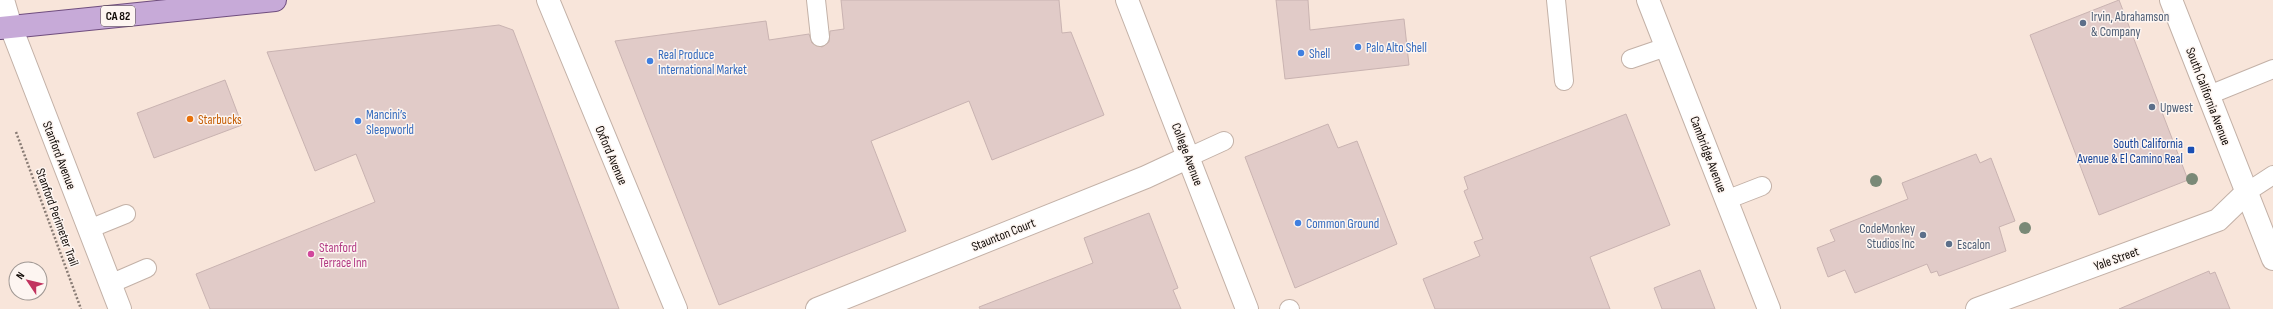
<svg xmlns="http://www.w3.org/2000/svg" width="2273" height="309" viewBox="0 0 2273 309" font-family="'Sofia Sans Condensed',sans-serif">
	<style>
		.building { fill: #e1cbc8; stroke: #c9b3b1 }
		.lines { fill: none; stroke-linecap: round; stroke-linejoin: round }
		.service-casing { stroke: #c3b1a7; stroke-width: 20 }
		.minor-casing { stroke: #c3b1a7; stroke-width: 24 }
		.tertiary-casing { stroke: #c3b1a7; stroke-width: 24 }
		.primary-casing { stroke: #6f4d7e; stroke-width: 24 }
		.path { stroke: #887b74; stroke-width: 2.5; stroke-dasharray: 2 2; stroke-linecap: butt }
		.service { stroke: #fff; stroke-width: 18 }
		.minor { stroke: #fff; stroke-width: 22 }
		.tertiary { stroke: #fff; stroke-width: 22 }
		.primary { stroke: #c7aad8; stroke-width: 22 }
		.tree { fill: #7a8977 }
		.service-dot { fill: #5c6f8a; stroke: #fdf5f1; stroke-width: 1.5 }
		.shop-dot { fill: #3f7fe0; stroke: #fdf5f1; stroke-width: 1.5 }
		.food-dot { fill: #e8710a; stroke: #fdf5f1; stroke-width: 1.5 }
		.transit-dot { fill: #1a4fb4; stroke: #fdf5f1; stroke-width: 1.5 }
		.hotel-dot { fill: #d1479c; stroke: #fdf5f1; stroke-width: 1.5 }
		.labels { text-anchor: middle; stroke-width: 3; stroke-linejoin: round; paint-order: stroke }
		.shield { fill: #fdf5f1; stroke: #58514d; stroke-width: 1 }
		.shield-label { font-size: 12px; font-weight: bold; fill: #110b07 }
		.service-label { font-size: 13px; fill: #4e5e75; stroke: #fdf5f1; text-anchor: start }
		.shop-label { font-size: 13px; fill: #366cbe; stroke: #fdf5f1; text-anchor: start }
		.street-label { font-size: 13px; fill: #110b07; stroke: #fdf5f1 }
		.food-label { font-size: 13px; fill: #c56008; stroke: #fdf5f1; text-anchor: start }
		.transit-label { font-size: 13px; fill: #164399; stroke: #fdf5f1; text-anchor: end }
		.hotel-label { font-size: 13px; fill: #b23c85; stroke: #fdf5f1; text-anchor: start }
	</style>
	<rect width="100%" height="100%" fill="#f8e5da"/>
	<path class="building" d="M 841,0 L 1059,0 L 1062,33 L 1071,32 L 1104,115 L 992,160 L 969,101 L 871,141 L 906,231 L 719,305 L 615,41 L 766,21 L 769,40 L 809,34 L 812,43 L 822,47 L 829,42 L 830,31 L 844,29 Z
		M 1276,0 L 1308,0 L 1310,30 L 1404,19 L 1409,65 L 1285,79 Z
		M 2119,0 L 2188,180 L 2099,215 L 2030,35 Z
		M 499,25 L 513,30 L 619,309 L 210,309 L 196,274 L 375,202 L 356,154 L 315,171 L 267,52 Z
		M 225,80 L 242,125 L 154,158 L 137,113 Z
		M 1626,114 L 1670,225 L 1590,257 L 1610,309 L 1435,309 L 1423,279 L 1480,256 L 1474,242 L 1483,239 L 1464,191 L 1468,189 L 1464,177 Z
		M 1328,124 L 1338,148 L 1357,141 L 1397,244 L 1295,288 L 1245,157 Z
		M 1976,154 L 1980,163 L 1991,158 L 2015,221 L 1999,227 L 2006,251 L 1939,276 L 1937,271 L 1931,273 L 1927,264 L 1855,293 L 1845,270 L 1828,277 L 1817,248 L 1835,241 L 1830,230 L 1908,199 L 1902,183 Z
		M 1149,213 L 1178,288 L 1173,290 L 1181,309 L 980,309 L 979,307 L 1093,263 L 1084,238 Z
		M 1700,270 L 1715,309 L 1662,309 L 1654,288 Z
		M 2209,271 L 2210,274 L 2215,272 L 2230,309 L 2119,309 Z"/>
	<g class="lines">
		<g class="service-casing">
			<path id="service" d="M 816,0 L 820,37
				M 1556,0 L 1564,81
				M 1631,59 L 1666,47
				M 2209,95 L 2273,69
				M 1189,157 L 1224,141
				M 2247,192 L 2273,175
				M 1726,200 L 1762,186
				M 89,229 L 126,214
				M 110,284 L 147,268
				M 1289,309 L 1290,309"/>
		</g>
		<g class="minor-casing">
			<path id="minor" d="M 548,0 L 676,309
				M 1127,0 L 1247,309
				M 1648,0 L 1769,309
				M 817,309 L 1146,177 L 1189,157
				M 1977,309 L 2218,220 L 2247,192"/>
		</g>
		<g class="tertiary-casing">
			<path id="tertiary" d="M 3,0 L 11,27 L 120,309
				M 2171,0 L 2273,259"/>
		</g>
		<g class="primary-casing">
			<path id="primary" d="M 0,28 L 275,0"/>
		</g>
		<path class="path" d="M 16,132 L 81,309"/>
		<use href="#service" class="service"/>
		<use href="#minor" class="minor"/>
		<use href="#tertiary" class="tertiary"/>
		<use href="#primary" class="primary"/>
	</g>
	<g class="tree">
		<circle cx="2192" cy="179" r="6"/>
		<circle cx="1876" cy="181" r="6"/>
		<circle cx="2025" cy="228" r="6"/>
	</g>
	<g class="service-dot">
		<circle cx="2083" cy="23" r="4"/>
		<circle cx="2152" cy="107" r="4"/>
		<circle cx="1923" cy="235" r="4"/>
		<circle cx="1949" cy="244" r="4"/>
	</g>
	<g class="shop-dot">
		<circle cx="1358" cy="47" r="4"/>
		<circle cx="1301" cy="53" r="4"/>
		<circle cx="650" cy="61" r="4"/>
		<circle cx="358" cy="121" r="4"/>
		<circle cx="1298" cy="223" r="4"/>
	</g>
	<circle class="food-dot" cx="190" cy="119" r="4"/>
	<rect class="transit-dot" x="2187" y="146" width="8" height="8" rx="2"/>
	<circle class="hotel-dot" cx="311" cy="254" r="4"/>
	<g class="labels">
		<rect class="shield" x="101" y="6" width="34" height="20" rx="3"/>
		<g class="shield-label">
			<text x="118" y="20">CA 82</text>
		</g>
		<g class="service-label">
			<text x="2091" y="21">Irvin, Abrahamson<tspan x="2091" dy="15">&amp; Company</tspan></text>
			<text x="2160" y="112">Upwest</text>
			<text x="1915" y="233" text-anchor="end">CodeMonkey<tspan x="1915" dy="15">Studios Inc</tspan></text>
			<text x="1957" y="249">Escalon</text>
		</g>
		<g class="shop-label">
			<text x="1366" y="52">Palo Alto Shell</text>
			<text x="1309" y="58">Shell</text>
			<text x="658" y="59">Real Produce<tspan x="658" dy="15">International Market</tspan></text>
			<text x="366" y="119">Mancini’s<tspan x="366" dy="15">Sleepworld</tspan></text>
			<text x="1306" y="228">Common Ground</text>
		</g>
		<g class="street-label">
			<text transform="translate(2209 96) rotate(69)" y="5">South California Avenue</text>
			<text transform="translate(1188 154) rotate(69)" y="5">College Avenue</text>
			<text transform="translate(1709 154) rotate(69)" y="5">Cambridge Avenue</text>
			<text transform="translate(60 155) rotate(69)" y="5">Stanford Avenue</text>
			<text transform="translate(612 155) rotate(67)" y="5">Oxford Avenue</text>
			<text transform="translate(58 217) rotate(70)" y="5">Stanford Perimeter Trail</text>
			<text transform="translate(1003 234) rotate(-22)" y="5">Staunton Court</text>
			<text transform="translate(2116 258) rotate(-20)" y="5">Yale Street</text>
		</g>
		<g class="food-label">
			<text x="198" y="124">Starbucks</text>
		</g>
		<g class="transit-label">
			<text x="2183" y="148">South California<tspan x="2183" dy="15">Avenue &amp; El Camino Real</tspan></text>
		</g>
		<g class="hotel-label">
			<text x="319" y="252">Stanford<tspan x="319" dy="15">Terrace Inn</tspan></text>
		</g>
	</g>
	<g transform="translate(28 281) rotate(305)"><circle r="19" fill="#fdf5f1" stroke="#9f9793"/>
	<path d="M0-3L7 15L0 10L-7 15Z" fill="#c1335f"/>
	<text y="-6" font-size="11" font-weight="bold" text-anchor="middle" fill="#110b07">N</text>
	</g>
</svg>
